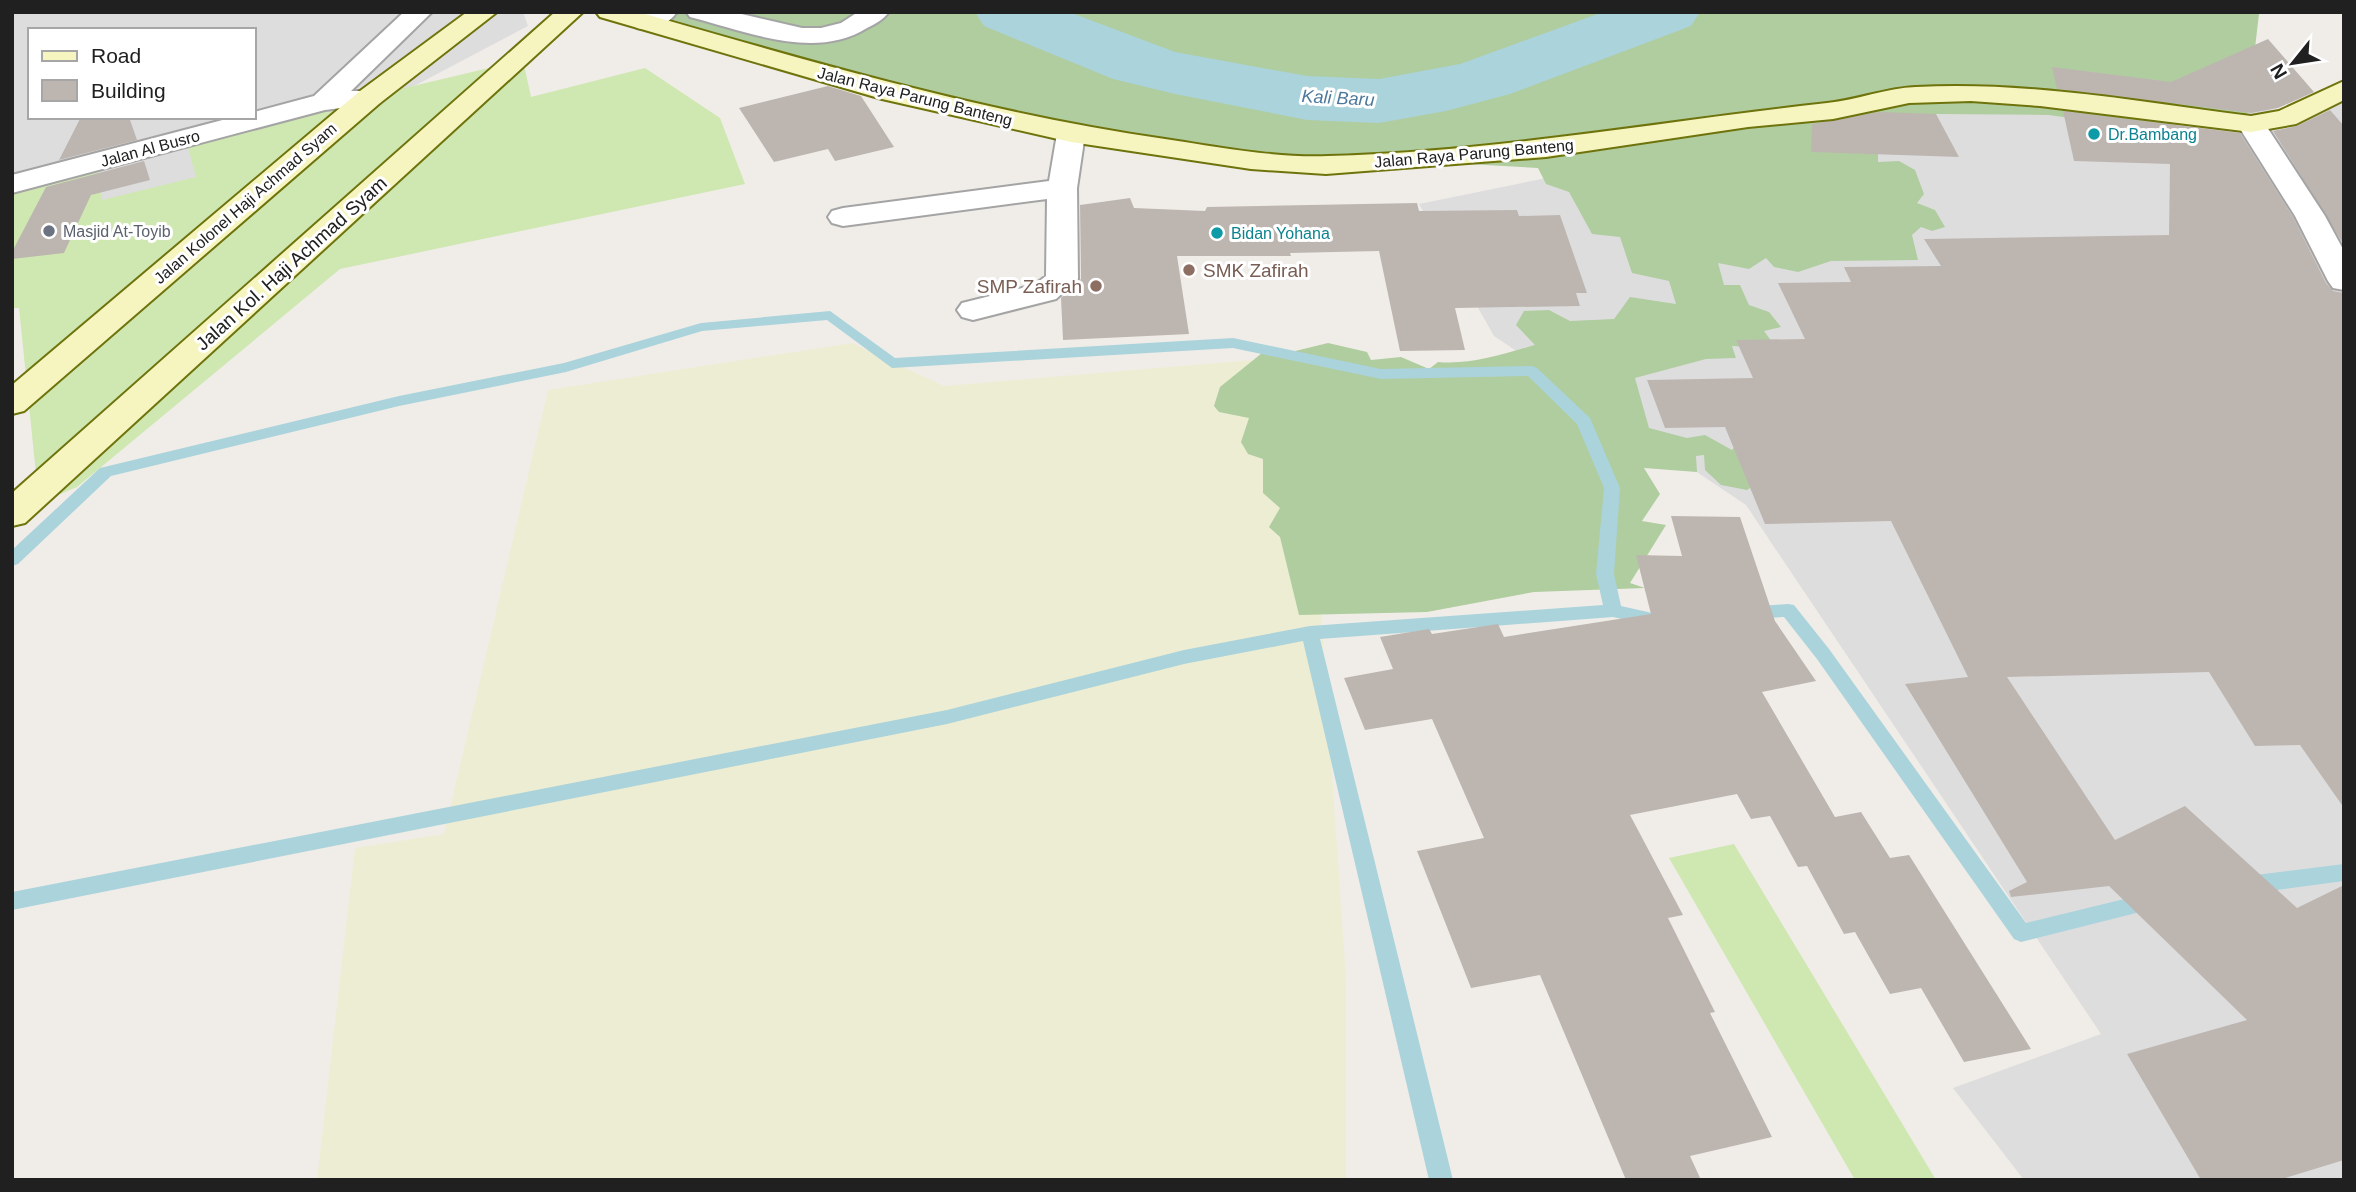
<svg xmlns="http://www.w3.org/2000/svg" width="2356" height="1192" viewBox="0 0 2356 1192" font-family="Helvetica,sans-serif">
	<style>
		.residential { fill: #deddde; fill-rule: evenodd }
		.farmland { fill: #ededd4 }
		.grass { fill: #cfe7b1 }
		.forest { fill: #afcd9f }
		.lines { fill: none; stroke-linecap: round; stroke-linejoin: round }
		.stream { fill: #abd3db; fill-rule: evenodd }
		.river { fill: #abd3db; fill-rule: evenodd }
		.building { fill: #bdb6b0 }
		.street-casing { stroke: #a4a4a4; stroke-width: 4 }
		.secondary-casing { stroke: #6e730c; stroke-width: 4 }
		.street { fill: #fff; fill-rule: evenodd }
		.secondary { fill: #f6f5c0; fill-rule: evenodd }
		.culture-dot { fill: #0f9aa8; stroke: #fff; stroke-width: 2.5 }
		.worship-dot { fill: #6b7280; stroke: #fff; stroke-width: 2.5 }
		.education-dot { fill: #8d6e63; stroke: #fff; stroke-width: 2.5 }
		.labels { text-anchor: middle; stroke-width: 6; stroke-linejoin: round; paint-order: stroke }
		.far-street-label { font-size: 16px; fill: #202020; stroke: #fff }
		.far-culture-label { font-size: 16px; fill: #0d838f; stroke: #fff; text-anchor: start }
		.far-worship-label { font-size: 16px; fill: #5b616d; stroke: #fff; text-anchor: start }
		.far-water-label { font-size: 18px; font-style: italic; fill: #4c789c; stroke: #fff }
		.street-label { font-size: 19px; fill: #202020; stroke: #fff }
		.education-label { font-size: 19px; fill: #785e54; stroke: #fff; text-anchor: start }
	</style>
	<rect width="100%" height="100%" fill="#f0ede8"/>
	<path class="residential" d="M 12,12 L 523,12 L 528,26 L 88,258 L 12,308 ZM 30,30 L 254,30 L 254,117 L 30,117 Z
		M 2344,86 L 2344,1180 L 2024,1180 L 1953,1088 L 2101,1034 L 1746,505 L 1494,336 L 1419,204 L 1581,171 L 1762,142 L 1992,98 L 2287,110 Z"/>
	<path class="farmland" d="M 852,343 L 944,386 L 1252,360 L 1316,540 L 1346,979 L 1346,1180 L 317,1180 L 355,848 L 444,834 L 548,390 Z"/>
	<path class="grass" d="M 523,60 L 531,97 L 645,68 L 720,118 L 745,184 L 340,269 L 77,487 L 39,503 L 19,308 L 12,308 L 12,189 L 97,169 L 102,200 L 196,177 L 186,140 Z
		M 1734,844 L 1918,1150 L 1936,1180 L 1855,1180 L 1669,858 Z"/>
	<path class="forest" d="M 609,12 L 2262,12 L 2259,14 L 2246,124 L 2119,125 L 2049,115 L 1937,114 L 1851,127 L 1878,151 L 1878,162 L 1899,161 L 1915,170 L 1924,194 L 1917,203 L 1935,210 L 1945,227 L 1932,231 L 1921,227 L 1912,235 L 1918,260 L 1831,261 L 1798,272 L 1774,267 L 1766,258 L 1749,269 L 1718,263 L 1724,285 L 1740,285 L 1749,305 L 1769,312 L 1781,327 L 1764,331 L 1772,342 L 1768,348 L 1732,346 L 1736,358 L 1706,359 L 1635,378 L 1649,428 L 1687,438 L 1705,435 L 1732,450 L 1741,438 L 1767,477 L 1747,490 L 1721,485 L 1705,470 L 1704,455 L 1696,456 L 1697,472 L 1644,468 L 1660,494 L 1642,521 L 1666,525 L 1630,583 L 1645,588 L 1534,592 L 1427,612 L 1299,615 L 1280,537 L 1269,527 L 1280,508 L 1263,493 L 1263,459 L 1248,454 L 1241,442 L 1249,418 L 1219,412 L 1214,406 L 1220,387 L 1262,353 L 1287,353 L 1328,343 L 1367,352 L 1371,360 L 1401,357 L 1429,369 L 1438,362 C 1470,365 1503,354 1535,345 L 1516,325 L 1524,311 L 1549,310 L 1570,321 L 1614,319 L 1630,297 L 1676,304 L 1669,281 L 1632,273 L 1620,237 L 1592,234 L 1569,192 L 1546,184 L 1538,168 L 1396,160 L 1322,163 L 1067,133 Z"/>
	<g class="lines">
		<path class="stream" d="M 830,311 L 895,358 L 1233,338 L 1381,369 L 1532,366 L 1537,368 L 1590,418 L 1620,488 L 1614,574 L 1621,606 L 1661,615 L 1664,620 L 1661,625 L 1655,626 L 1613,617 L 1320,639 L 1453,1180 L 1429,1180 L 1303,641 L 1184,664 L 947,724 L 12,910 L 12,892 L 947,710 L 1184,650 L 1310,626 L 1603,605 L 1596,574 L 1604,488 L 1577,424 L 1528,376 L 1381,379 L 1233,348 L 892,368 L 827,320 L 702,331 L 566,372 L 399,406 L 111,476 L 18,564 L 12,566 L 12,550 L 100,468 L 399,396 L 564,363 L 701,323 Z
			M 1788,604 L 1794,605 L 1829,649 L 2026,923 L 2153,892 L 2160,895 L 2163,901 L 2160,907 L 2021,942 L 2014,939 L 1817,659 L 1784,617 L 1749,619 L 1740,613 L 1749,607 Z
			M 2344,864 L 2344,881 L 2247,894 L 2240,891 L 2237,885 L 2240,879 L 2247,876 Z"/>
		<path class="river" d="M 975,12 L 1069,12 L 1175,52 L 1307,76 L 1379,79 L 1460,64 L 1603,12 L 1700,12 L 1691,26 L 1510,94 L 1446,111 L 1379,123 L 1307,120 L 1175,94 L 1113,79 L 984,26 Z"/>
	</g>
	<path class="building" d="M 2268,39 L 2314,92 L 2278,108 L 2251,113 L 2057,89 L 2052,67 L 2171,82 Z
		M 828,86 L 861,96 L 894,147 L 835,161 L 828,149 L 774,162 L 739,108 Z
		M 2330,110 L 2344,126 L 2344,245 L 2273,131 L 2297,126 Z
		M 2063,111 L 2240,133 L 2293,217 L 2326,283 L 2333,291 L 2344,293 L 2344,808 L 2300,745 L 2255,746 L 2209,672 L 2007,677 L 2115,840 L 2185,806 L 2297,908 L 2344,885 L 2344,1160 L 2279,1180 L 2201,1180 L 2127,1054 L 2247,1020 L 2109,886 L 2011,897 L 2009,891 L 2027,882 L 1905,684 L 1968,677 L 1891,521 L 1765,524 L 1725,427 L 1665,428 L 1647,380 L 1753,378 L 1736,340 L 1805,339 L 1778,283 L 1851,282 L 1844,267 L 1941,266 L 1924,239 L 2169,235 L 2170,164 L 2074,161 Z
		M 1879,112 L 1936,114 L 1959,157 L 1811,152 L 1812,124 Z
		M 81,117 L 129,117 L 137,140 L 59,160 Z
		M 144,161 L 150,180 L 91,195 L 64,253 L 12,259 L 12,252 L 46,187 Z
		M 1130,198 L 1134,208 L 1205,211 L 1207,207 L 1417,203 L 1419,211 L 1517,210 L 1519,216 L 1560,215 L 1587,293 L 1576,293 L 1580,306 L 1455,308 L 1465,350 L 1400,351 L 1379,251 L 1290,253 L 1291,256 L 1177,256 L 1189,334 L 1063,340 L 1061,298 L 1081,279 L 1080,205 Z
		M 1671,516 L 1740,517 L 1775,621 L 1816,681 L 1762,692 L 1835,817 L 1861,812 L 1890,858 L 1909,855 L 2031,1049 L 1964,1062 L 1921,988 L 1890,994 L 1855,932 L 1844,934 L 1807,866 L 1798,867 L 1770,816 L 1751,819 L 1737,794 L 1630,815 L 1683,915 L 1668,918 L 1715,1012 L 1710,1013 L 1772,1137 L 1690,1156 L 1701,1180 L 1626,1180 L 1540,975 L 1471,988 L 1417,851 L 1484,838 L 1432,719 L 1365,730 L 1344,678 L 1393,669 L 1380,637 L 1429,629 L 1432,634 L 1498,624 L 1504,637 L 1651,614 L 1636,555 L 1682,556 Z"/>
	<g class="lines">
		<g class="street-casing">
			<path id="street" d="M 404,12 L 432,12 L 351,91 L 380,91 L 384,97 L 380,103 L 325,110 L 12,193 L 12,175 L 234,117 L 254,117 L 254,112 L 314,96 Z
				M 646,12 L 677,12 C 668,25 652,32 637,28 L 633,23 Z
				M 686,12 L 733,12 L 802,28 L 821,28 L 841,23 L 858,12 L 889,12 C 883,20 875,24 867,28 C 815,61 745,31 690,17 Z
				M 2251,116 L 2261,118 L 2265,124 L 2325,216 L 2344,251 L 2344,290 L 2333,288 L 2328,281 L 2295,216 L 2237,124 L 2241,118 Z
				M 1071,126 L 1081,128 L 1085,134 L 1077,188 L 1078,279 L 1056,299 L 973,320 L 962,317 L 957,310 L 962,303 L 1034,285 L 1046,276 L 1047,199 L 843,226 L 832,223 L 828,217 L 832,211 L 843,208 L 1049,181 L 1057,134 L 1061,128 Z"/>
		</g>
		<g class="secondary-casing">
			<path id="secondary" d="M 467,12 L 497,12 L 380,103 L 24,411 L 12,414 L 12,385 L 360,91 Z
				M 555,12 L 583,12 L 25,523 L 12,526 L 12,493 Z
				M 596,12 L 638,12 C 812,62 985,113 1165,139 C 1218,147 1274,158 1328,156 C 1495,152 1661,121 1827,103 C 1857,100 1886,88 1916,87 C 2028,81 2140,102 2251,116 L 2279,111 L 2344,81 L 2344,100 L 2296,124 L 2251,132 L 2040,106 L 1971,101 L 1909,103 L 1833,119 L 1748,127 L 1546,157 L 1326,174 L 1251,169 L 1071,142 L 882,99 L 600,17 Z"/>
		</g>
		<use href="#street" class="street"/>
		<use href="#secondary" class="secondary"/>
	</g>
	<g class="culture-dot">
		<circle cx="2094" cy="134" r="7"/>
		<circle cx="1217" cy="233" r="7"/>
	</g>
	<circle class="worship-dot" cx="49" cy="231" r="7"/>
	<g class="education-dot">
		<circle cx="1189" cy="270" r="7"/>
		<circle cx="1096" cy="286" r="7"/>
	</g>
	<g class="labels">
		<g class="far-street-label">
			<text transform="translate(915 96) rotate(14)" y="6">Jalan Raya Parung Banteng</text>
			<text transform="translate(150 148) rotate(-15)" y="6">Jalan Al Busro</text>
			<text transform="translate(1474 153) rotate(-5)" y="6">Jalan Raya Parung Banteng</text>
			<text transform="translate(245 203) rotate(-41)" y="6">Jalan Kolonel Haji Achmad Syam</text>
		</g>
		<g class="far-culture-label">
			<text x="2108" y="140">Dr.Bambang</text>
			<text x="1231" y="239">Bidan Yohana</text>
		</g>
		<g class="far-worship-label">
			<text x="63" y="237">Masjid At-Toyib</text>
		</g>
		<g class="far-water-label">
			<text transform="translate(1338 98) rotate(3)" y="6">Kali Baru</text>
		</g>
		<g class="street-label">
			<text transform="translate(291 263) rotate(-42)" y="7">Jalan Kol. Haji Achmad Syam</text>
		</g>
		<g class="education-label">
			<text x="1203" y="277">SMK Zafirah</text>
			<text x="1082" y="293" text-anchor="end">SMP Zafirah</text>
		</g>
	</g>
	<rect width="2356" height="1192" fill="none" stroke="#202020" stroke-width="28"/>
	<rect x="28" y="28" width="228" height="91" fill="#ffffff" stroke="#a6a6a6" stroke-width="2"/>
	<rect x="42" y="51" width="35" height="10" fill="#f6f5c0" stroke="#a6a6a6" stroke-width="2"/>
	<text x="91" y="63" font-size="21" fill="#202020">Road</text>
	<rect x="42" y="80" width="35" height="21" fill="#bdb6b0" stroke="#a6a6a6" stroke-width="2"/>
	<text x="91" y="98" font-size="21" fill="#202020">Building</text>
	<g transform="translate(2293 63) rotate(240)" stroke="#ffffff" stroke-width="5" paint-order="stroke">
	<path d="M0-5L12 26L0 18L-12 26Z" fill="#202020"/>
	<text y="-10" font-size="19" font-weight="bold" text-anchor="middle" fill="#202020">N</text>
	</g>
</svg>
